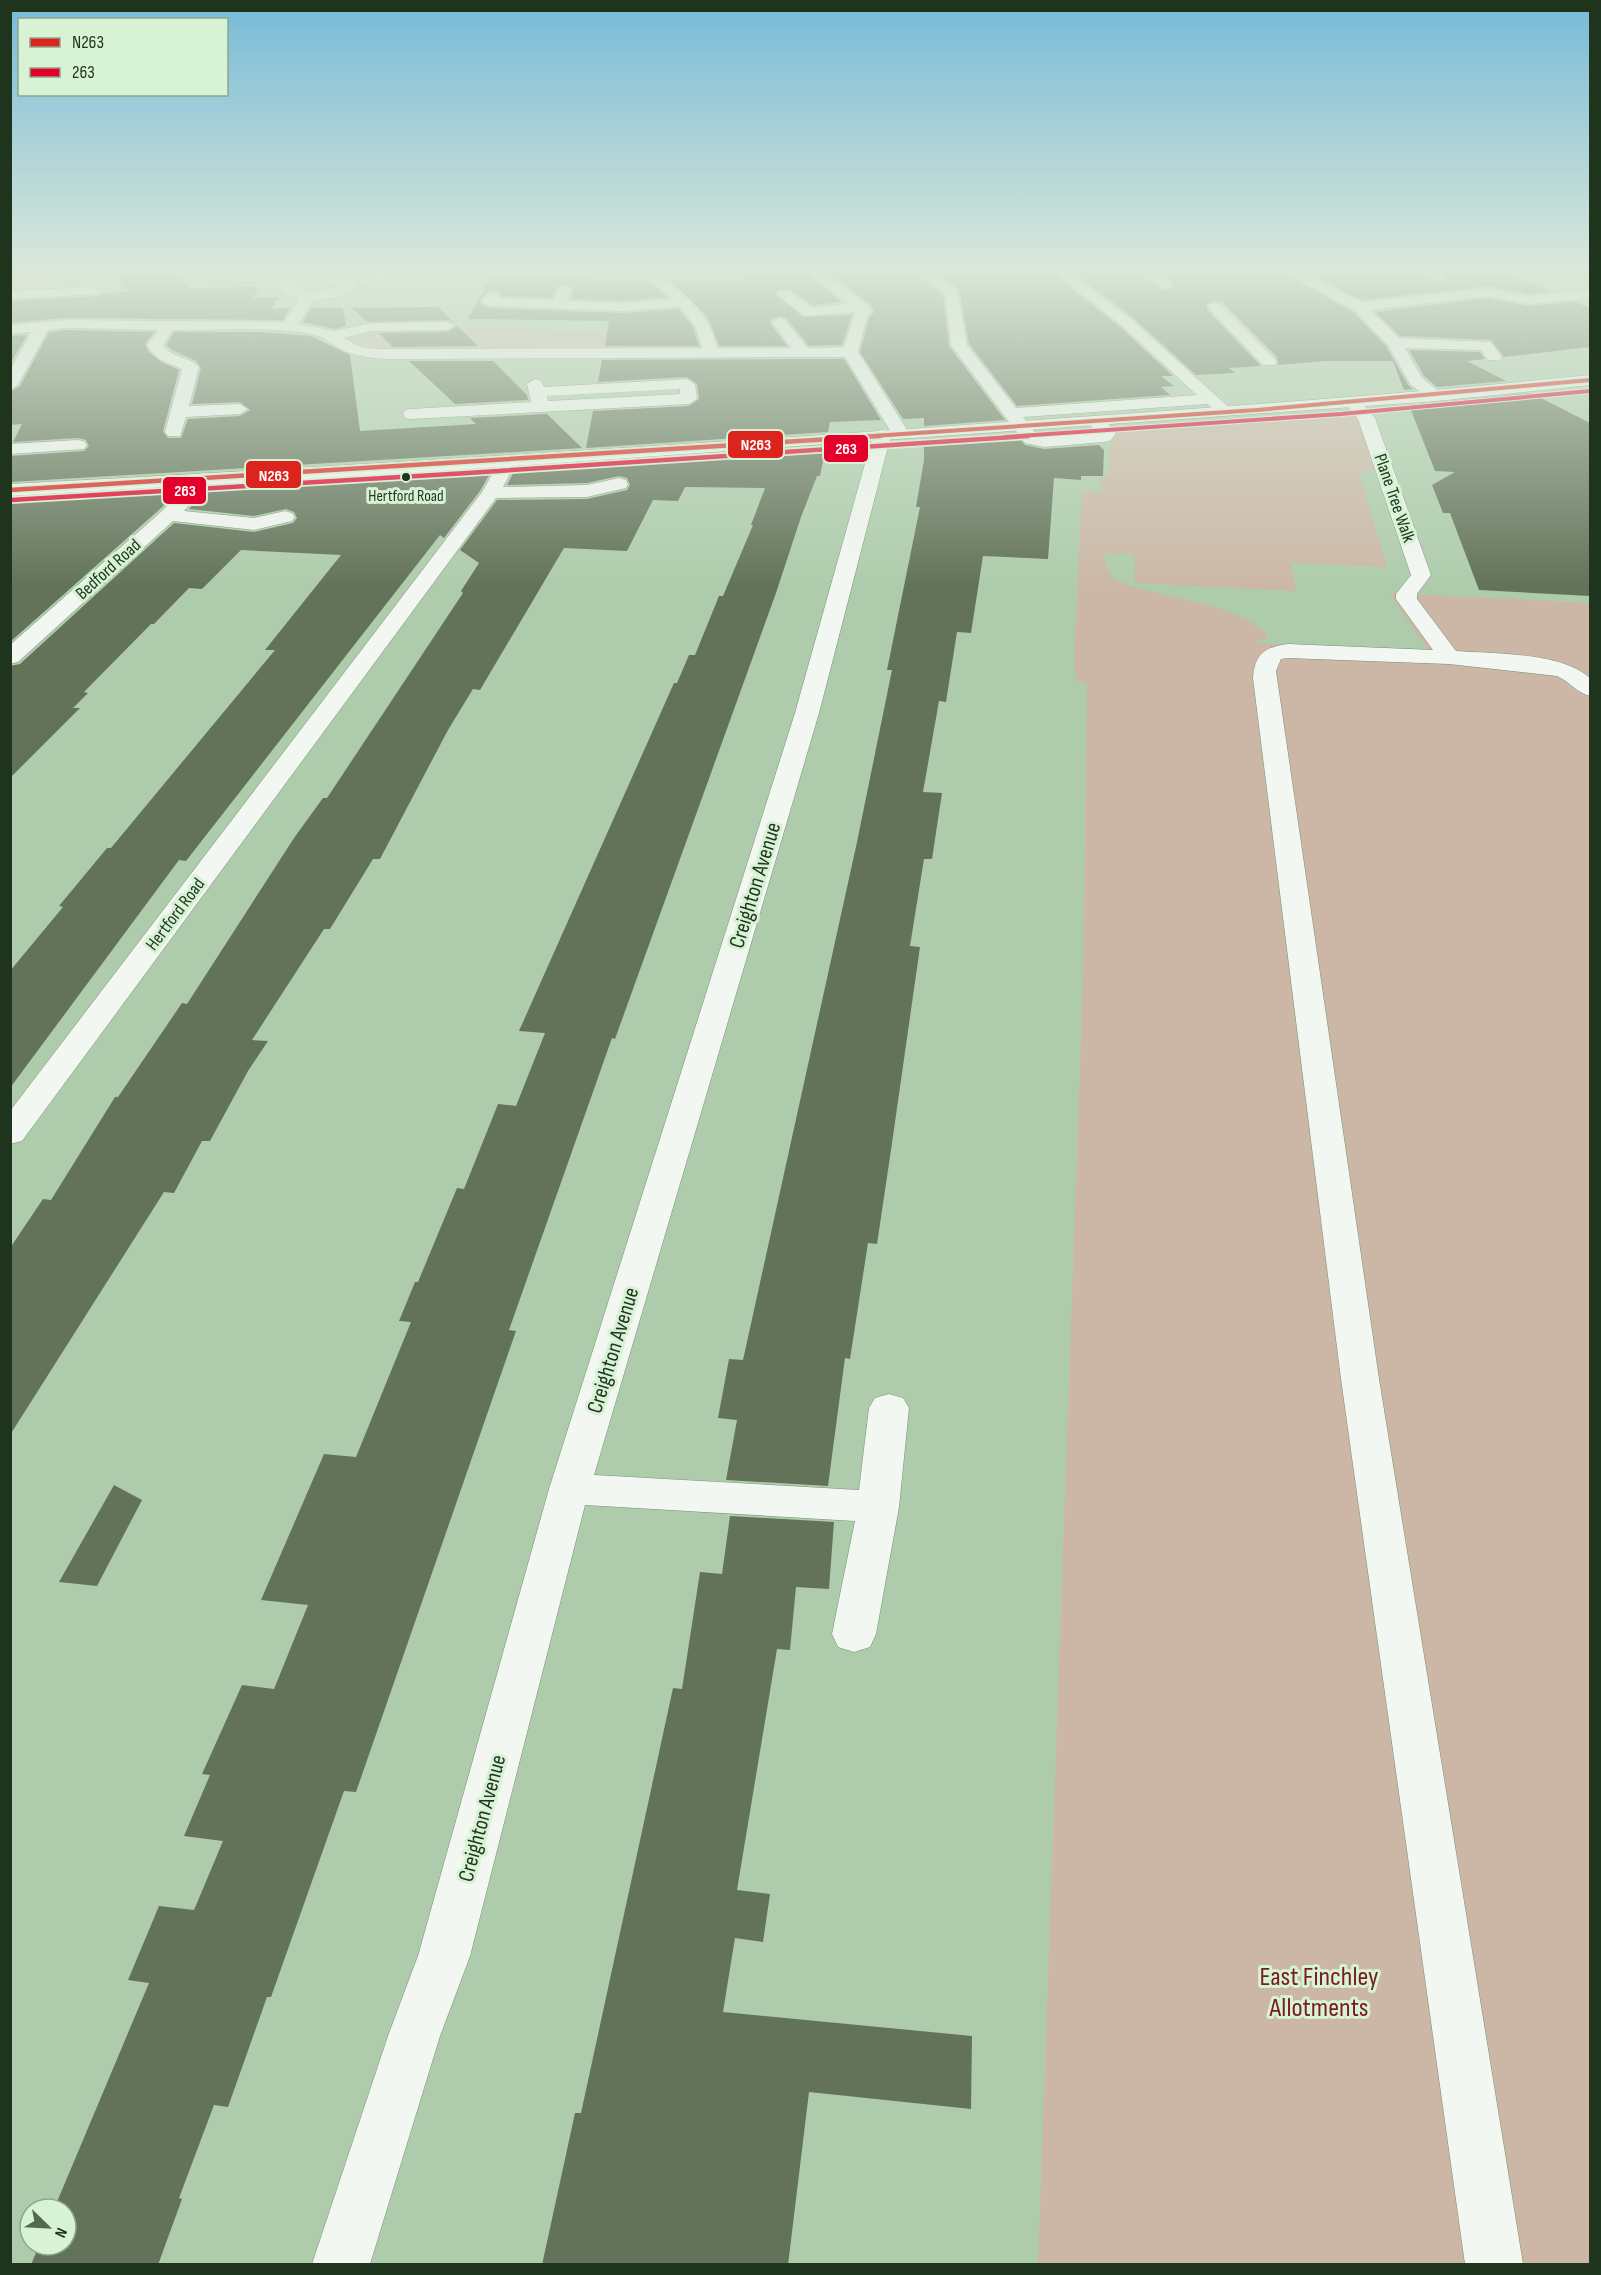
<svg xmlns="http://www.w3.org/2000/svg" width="1601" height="2275" viewBox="0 0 1601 2275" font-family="'Sofia Sans Condensed',sans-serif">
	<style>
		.green { fill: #ccb7a7 }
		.building { fill: #63735a }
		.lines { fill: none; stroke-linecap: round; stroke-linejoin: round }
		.minor-casing { stroke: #799077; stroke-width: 1 }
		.major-casing { stroke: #799077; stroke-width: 1 }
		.minor { fill: #f3f7f2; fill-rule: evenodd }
		.major { fill: #f3f7f2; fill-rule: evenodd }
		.bus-1-far1-casing { stroke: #d7f2d4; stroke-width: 6 }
		.bus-1-casing { stroke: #d7f2d4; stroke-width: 8 }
		.bus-2-far1-casing { stroke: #d7f2d4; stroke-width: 6 }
		.bus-2-casing { stroke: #d7f2d4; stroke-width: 8 }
		.bus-1-far1 { stroke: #dc241f; stroke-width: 4 }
		.bus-1 { stroke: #dc241f; stroke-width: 4.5 }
		.bus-2-far1 { stroke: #e4002b; stroke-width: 4 }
		.bus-2 { stroke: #e4002b; stroke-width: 4.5 }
		.bus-dot { fill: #1e341d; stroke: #d7f2d4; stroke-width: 2 }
		.labels { text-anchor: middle; stroke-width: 6; stroke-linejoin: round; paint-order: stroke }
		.far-bus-label { font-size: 16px; fill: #1e341d; stroke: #d7f2d4 }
		.far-street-label { font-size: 18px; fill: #1e341d; stroke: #d7f2d4 }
		.street-label { font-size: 22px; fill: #1e341d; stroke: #d7f2d4 }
		.near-park-label { font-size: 27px; fill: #781a20; stroke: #d7f2d4 }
		.line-badge { stroke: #d7f2d4; stroke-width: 2 }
		.badge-label { font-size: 16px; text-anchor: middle; font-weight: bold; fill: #fff }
	</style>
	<rect width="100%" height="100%" fill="#aeccab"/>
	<path class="green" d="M 25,275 L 81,289 L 11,293 L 11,283 Z
		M 460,327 L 600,332 L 686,332 L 692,346 L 685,349 L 385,349 L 361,344 L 354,340 C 366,325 413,333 432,332 C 442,332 451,329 460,327 Z
		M 1342,416 L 1359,416 L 1379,471 L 1358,471 L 1387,567 L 1291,563 L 1296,591 L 1135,583 L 1134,554 L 1104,553 L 1106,567 L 1115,580 C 1165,601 1223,598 1267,633 L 1267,638 L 1255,643 L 1429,652 L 1389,593 L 1590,603 L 1590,2264 L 1038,2264 L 1083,981 L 1087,683 L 1076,681 L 1074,659 L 1082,491 L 1101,492 L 1101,478 L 1109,476 L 1111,434 Z"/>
	<path class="building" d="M 110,268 L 173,270 L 190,288 L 259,287 L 253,298 L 279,297 L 271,309 L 290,308 L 283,320 L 66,318 L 10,323 L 10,301 L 100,296 L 103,293 L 130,292 Z
		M 729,268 L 802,268 L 841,302 L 812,305 L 789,289 L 779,289 L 775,294 L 803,317 L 852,315 L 842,345 L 809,346 L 786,318 L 779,316 L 771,320 L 770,323 L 787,346 L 719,346 L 711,324 L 704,313 L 670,280 L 744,280 Z
		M 823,268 L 906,268 L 943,294 L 949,346 L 1005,420 L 924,426 L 924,418 L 903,419 L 860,352 L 869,318 L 874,312 L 872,306 Z
		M 930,268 L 1046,268 L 1119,326 L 1173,376 L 1161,376 L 1174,386 L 1161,387 L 1170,395 L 1017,406 L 969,344 L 959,288 Z
		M 1068,268 L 1133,268 L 1161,290 L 1171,290 L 1175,285 L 1156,268 L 1274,268 L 1353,312 L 1386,346 L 1408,385 L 1413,389 L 1404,390 L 1393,361 L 1326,361 L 1278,365 L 1277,357 L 1222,302 L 1215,301 L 1208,303 L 1206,306 L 1208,311 L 1261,366 L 1229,368 L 1235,373 L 1196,375 L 1131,316 Z
		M 1300,268 L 1411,268 L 1434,282 L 1444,282 L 1448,278 L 1447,275 L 1437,268 L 1493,268 L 1550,292 L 1528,294 L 1488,286 L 1361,300 Z
		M 491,277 L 647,280 L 667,297 L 623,301 L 570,299 L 574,289 L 565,284 L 558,286 L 552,298 L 501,296 L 500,291 L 492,290 L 485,294 L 479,302 L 488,308 L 623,313 L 679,309 L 693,327 L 699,346 L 605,346 L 609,321 L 468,319 Z
		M 1488,298 L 1528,306 L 1575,302 L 1590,308 L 1590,347 L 1504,357 L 1491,340 L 1400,336 L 1375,312 Z
		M 438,307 L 454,323 L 448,320 L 367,322 L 352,308 Z
		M 311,308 L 343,308 L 346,326 L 334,329 L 303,322 Z
		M 457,326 L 478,346 L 393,347 L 379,333 L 448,332 Z
		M 66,330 L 154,332 L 145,344 L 148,351 L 161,362 L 179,370 L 163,431 L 168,438 L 181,438 L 188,419 L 240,416 L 250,410 L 240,402 L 192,404 L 201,368 L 196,361 L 172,350 L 166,345 L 174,332 L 261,332 L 311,336 L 350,355 L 360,431 L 476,424 L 470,418 L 547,414 L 582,448 L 10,482 L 10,456 L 84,451 L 89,446 L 86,440 L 78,438 L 13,442 L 22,424 L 10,425 L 10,392 L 20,386 L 49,332 Z
		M 27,335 L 10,364 L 10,336 Z
		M 1409,350 L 1480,352 L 1485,359 L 1467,361 L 1506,381 L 1437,387 L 1424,376 Z
		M 844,359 L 881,420 L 830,422 L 828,432 L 586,448 L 593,411 L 689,406 L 699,399 L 697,384 L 687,377 L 598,382 L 602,360 Z
		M 409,361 L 493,361 L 527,395 L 528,400 L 455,404 Z
		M 1531,393 L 1590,423 L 1590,596 L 1479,590 L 1450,513 L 1443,513 L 1432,485 L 1455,472 L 1435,471 L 1409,405 Z
		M 1015,433 L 1025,445 L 1044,449 L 1099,445 L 1104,450 L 1103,476 L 1081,476 L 1081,480 L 1054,478 L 1048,559 L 983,556 L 971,633 L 957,632 L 946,702 L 939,701 L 923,792 L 942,793 L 932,859 L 924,859 L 910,946 L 920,947 L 891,1150 L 877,1244 L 868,1243 L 850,1359 L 845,1358 L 828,1486 L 726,1480 L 737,1420 L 718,1418 L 729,1359 L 743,1360 L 857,842 L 892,670 L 887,670 L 920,507 L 916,507 L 924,460 L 924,439 Z
		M 826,446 L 820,476 L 817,476 L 801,517 L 776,593 L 615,1039 L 612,1038 L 509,1330 L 516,1331 L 356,1792 L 344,1791 L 271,1997 L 267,1997 L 228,2107 L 214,2105 L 179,2198 L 182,2199 L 158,2265 L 31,2265 L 39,2245 L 66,2245 L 66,2209 L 54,2209 L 149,1983 L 128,1980 L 159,1906 L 194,1910 L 223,1841 L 184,1836 L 210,1775 L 202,1774 L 242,1685 L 274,1689 L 308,1605 L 261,1600 L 324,1454 L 356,1457 L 411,1322 L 399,1321 L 415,1282 L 418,1282 L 457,1188 L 464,1189 L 498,1104 L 516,1106 L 545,1033 L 519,1031 L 674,683 L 677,683 L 689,655 L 695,655 L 719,596 L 723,596 L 753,525 L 751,525 L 765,488 L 685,487 L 678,501 L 653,500 L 627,551 L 564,548 L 480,690 L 473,689 L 448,730 L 380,859 L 373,859 L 330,929 L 324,929 L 252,1040 L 268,1041 L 248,1071 L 210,1141 L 202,1141 L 174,1193 L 164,1192 L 10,1435 L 10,1248 L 43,1199 L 51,1200 L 115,1097 L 118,1097 L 182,1003 L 187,1004 L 294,838 L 323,798 L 327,798 L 463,593 L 461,591 L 479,563 L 460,550 L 497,500 L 587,499 L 627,490 L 630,485 L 627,478 L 619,476 L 587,483 L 507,485 L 516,468 Z
		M 492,470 L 480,491 L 444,538 L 440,535 L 186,861 L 179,860 L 10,1088 L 10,971 L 63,907 L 59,906 L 107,848 L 111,848 L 275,650 L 265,650 L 341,555 L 241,550 L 202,589 L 189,588 L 154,624 L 151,624 L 84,692 L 88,693 L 73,708 L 80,708 L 10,778 L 10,666 L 20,664 L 174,523 L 254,532 L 293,523 L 297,518 L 294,512 L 286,509 L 254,516 L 189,509 L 208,487 Z
		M 181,489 L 160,509 L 10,642 L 10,498 Z
		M 114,1485 L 142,1500 L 97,1586 L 59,1582 Z
		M 730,1516 L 834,1522 L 829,1589 L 796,1587 L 790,1650 L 777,1649 L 737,1890 L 770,1894 L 763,1942 L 735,1938 L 723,2012 L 972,2036 L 971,2109 L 809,2092 L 788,2265 L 542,2265 L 575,2113 L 581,2113 L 673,1688 L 682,1689 L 700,1572 L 722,1574 Z"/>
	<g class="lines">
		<g class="minor-casing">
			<path id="minor" d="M 406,268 L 447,268 L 440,272 L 355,284 L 357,286 C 346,299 329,298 313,300 L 299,324 L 334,331 L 372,323 L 448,322 L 455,326 L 448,330 L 372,331 L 344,338 L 361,347 L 377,349 L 702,348 L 695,326 L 680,307 L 623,311 L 488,306 L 481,302 C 486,295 489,291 498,293 L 499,298 L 553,300 L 560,287 L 565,286 L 572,290 L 567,301 L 623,303 L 672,299 L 639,270 L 676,268 L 674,271 L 658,273 C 684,294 711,313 717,348 L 791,348 L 772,322 L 779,318 L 784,319 L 808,348 L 844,347 L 855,312 L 808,316 L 803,315 L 777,294 L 779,291 L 789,291 L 811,307 L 847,304 L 804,269 L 819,268 L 870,307 L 872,311 L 867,317 L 858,352 L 909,433 L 906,437 L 894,437 L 845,357 L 384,359 C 370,358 356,356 344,351 C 332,345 325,337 311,334 C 270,326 216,331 173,330 L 163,345 C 171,358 189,356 199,367 L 189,406 L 240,404 L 248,409 L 240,414 L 186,417 L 180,436 L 168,436 L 165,432 L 182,369 C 168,363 154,360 147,345 L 158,330 L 66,328 L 48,330 L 18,385 L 10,390 L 10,370 L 31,332 L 10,334 L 10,325 L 66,320 L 284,322 L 300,298 L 286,294 L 277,284 L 279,281 L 239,281 L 234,280 L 232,277 L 234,274 L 281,273 L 288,275 L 317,271 L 344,277 ZM 307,279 L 326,280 L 341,286 L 309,292 L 292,284 Z
				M 908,268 L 925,268 L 957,288 L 967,345 L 1016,408 L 1197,395 L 1120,324 L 1048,268 L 1064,268 L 1130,318 L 1233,411 L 1231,415 L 1219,415 L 1208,404 L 1023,417 L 1037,435 L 1044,437 L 1096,432 L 1087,421 L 1090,417 C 1103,414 1109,424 1116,434 L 1110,441 L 1104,442 L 1044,447 L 1025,443 L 951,345 L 945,293 Z
				M 1135,268 L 1152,268 L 1173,285 L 1171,288 L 1161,288 Z
				M 1276,268 L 1294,268 L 1361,302 L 1488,288 L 1528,296 L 1590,290 L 1590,298 L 1528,304 L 1488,296 L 1370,310 L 1399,338 L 1491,342 L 1502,357 L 1500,360 L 1488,360 L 1481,350 L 1405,348 L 1422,378 L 1445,396 L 1437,401 L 1431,400 L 1410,384 L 1388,345 L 1354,310 Z
				M 1413,268 L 1432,268 L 1446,277 L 1444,280 L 1434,280 Z
				M 95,287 L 102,291 L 100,294 L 10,299 L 10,291 Z
				M 1215,303 L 1220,304 L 1275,359 L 1277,362 L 1275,365 L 1263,365 L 1210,310 L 1208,307 L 1210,304 Z
				M 535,379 L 541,381 L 544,387 L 687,379 L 695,384 L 697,399 L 689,404 L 411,419 L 405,418 L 403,414 L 405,410 L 411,409 L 531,402 L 527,384 ZM 680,389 L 680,394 L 548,401 L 547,396 Z
				M 1353,398 L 1359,399 L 1375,418 L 1431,575 L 1417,594 L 1417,599 L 1456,651 C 1494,654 1561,652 1590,678 L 1590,696 C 1577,693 1569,681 1557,676 L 1449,664 L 1288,658 L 1281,659 L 1276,671 L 1379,1379 L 1523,2264 L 1465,2264 L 1341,1379 L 1253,678 C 1255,653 1266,647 1288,644 L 1433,650 L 1396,599 L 1396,594 L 1411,575 L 1358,419 L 1345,403 Z
				M 882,430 L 888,431 L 891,435 L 819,713 L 594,1475 L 859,1490 L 869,1408 L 875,1398 L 889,1394 L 903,1398 L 909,1408 L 899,1507 L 876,1634 L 870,1647 L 854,1652 L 838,1647 L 832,1634 L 855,1521 L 585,1505 L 470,1956 L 440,2036 L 370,2264 L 312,2264 L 388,2036 L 418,1956 L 549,1489 L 795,713 L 873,435 L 876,431 Z
				M 78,440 L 84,441 L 87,445 L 84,449 L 10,454 L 10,444 Z
				M 508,456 L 514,457 L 517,461 L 503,487 L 587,485 L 619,478 L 626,480 L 628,484 L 626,488 L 587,497 L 496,498 L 22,1141 L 10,1144 L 10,1111 L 482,492 L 502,457 Z
				M 203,473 L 209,475 L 212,479 L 184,511 L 254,518 L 285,511 L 292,513 L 295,517 L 292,521 L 254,530 L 173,521 L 18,662 L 10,664 L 10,645 L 162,511 L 197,475 Z"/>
		</g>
		<g class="major-casing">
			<path id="major" d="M 1590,375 L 1590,385 L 1437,401 L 415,473 L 10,496 L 10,484 C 315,468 619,449 924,428 C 1146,412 1368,398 1590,375 Z"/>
		</g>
		<use href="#minor" class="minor"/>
		<use href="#major" class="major"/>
		<g class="bus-1-far1-casing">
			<path id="bus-1-far1" d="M 858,437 L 1257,410 L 1590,380"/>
		</g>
		<g class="bus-1-casing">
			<path id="bus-1" d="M 10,490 L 880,436"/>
		</g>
		<g class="bus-2-far1-casing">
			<path id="bus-2-far1" d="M 1006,437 L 1341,414 L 1590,391"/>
		</g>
		<g class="bus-2-casing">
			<path id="bus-2" d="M 11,500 L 468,473 L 1028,436"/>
		</g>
		<use href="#bus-1-far1" class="bus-1-far1"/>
		<use href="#bus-1" class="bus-1"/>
		<use href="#bus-2-far1" class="bus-2-far1"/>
		<use href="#bus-2" class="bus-2"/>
	</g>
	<linearGradient id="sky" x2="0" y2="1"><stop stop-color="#77bad8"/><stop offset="0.46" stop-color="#dbe8d9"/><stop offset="1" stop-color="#dbe8d9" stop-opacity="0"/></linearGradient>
	<rect width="1601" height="587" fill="url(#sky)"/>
	<circle class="bus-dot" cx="406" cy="477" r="5"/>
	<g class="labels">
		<g class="far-bus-label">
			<text x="406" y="501">Hertford Road</text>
		</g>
		<g class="far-street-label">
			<text transform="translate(1395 498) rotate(71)" y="6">Plane Tree Walk</text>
			<text transform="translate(108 569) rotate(-42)" y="6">Bedford Road</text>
			<text transform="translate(175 914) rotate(-53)" y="6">Hertford Road</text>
		</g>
		<g class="street-label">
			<text transform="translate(754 885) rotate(-73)" y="8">Creighton Avenue</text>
			<text transform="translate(612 1350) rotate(-73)" y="8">Creighton Avenue</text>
			<text transform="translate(481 1818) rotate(-75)" y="8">Creighton Avenue</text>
		</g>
		<g class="near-park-label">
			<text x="1319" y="1985">East Finchley<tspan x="1319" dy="31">Allotments</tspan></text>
		</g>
	</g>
	<g class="line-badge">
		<rect x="727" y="430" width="57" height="29" rx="6" fill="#dc241f"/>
		<rect x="823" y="434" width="46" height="29" rx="6" fill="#e4002b"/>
		<rect x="245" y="460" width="57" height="29" rx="6" fill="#dc241f"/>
		<rect x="162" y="476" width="45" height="29" rx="6" fill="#e4002b"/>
	</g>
	<g class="badge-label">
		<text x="756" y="450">N263</text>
		<text x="846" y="454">263</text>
		<text x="274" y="481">N263</text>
		<text x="185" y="496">263</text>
	</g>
	<rect width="1601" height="2275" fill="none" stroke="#1e341d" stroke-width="24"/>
	<rect x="18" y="18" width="210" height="78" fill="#d7f2d4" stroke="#8da68b" stroke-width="1.5"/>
	<rect x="30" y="38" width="30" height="9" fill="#dc241f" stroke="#8da68b" stroke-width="1.5"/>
	<text x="72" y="48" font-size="18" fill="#1e341d">N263</text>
	<rect x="30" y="68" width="30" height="9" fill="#e4002b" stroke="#8da68b" stroke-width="1.5"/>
	<text x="72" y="78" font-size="18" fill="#1e341d">263</text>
	<g transform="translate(48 2227) rotate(114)"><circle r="28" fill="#d7f2d4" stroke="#8da68b" stroke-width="1.5"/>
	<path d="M0-4.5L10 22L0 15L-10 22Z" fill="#50694f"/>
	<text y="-9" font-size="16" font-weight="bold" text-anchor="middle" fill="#1e341d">N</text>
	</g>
</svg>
